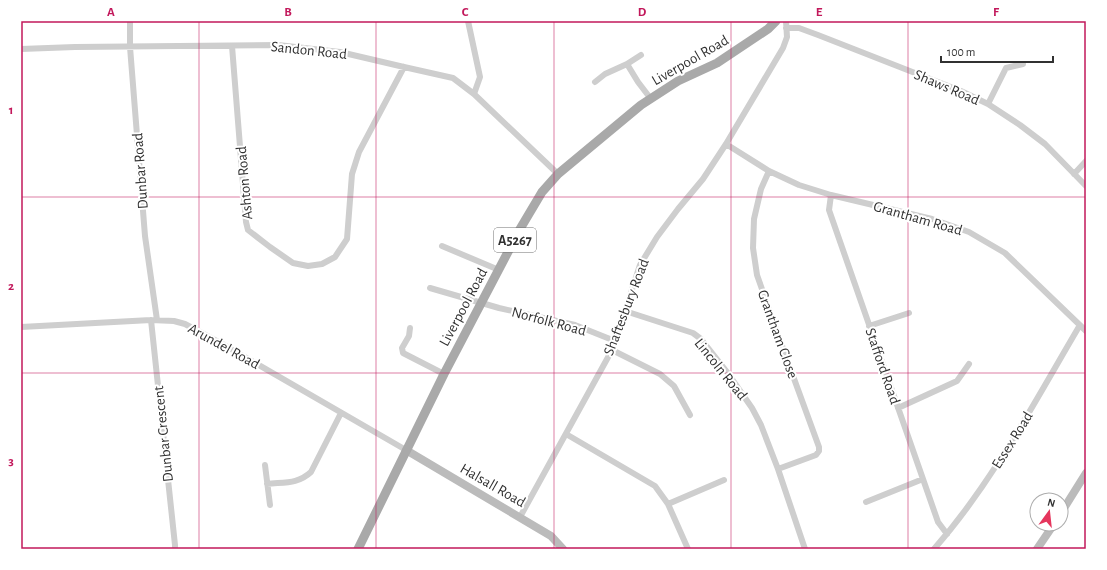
<svg xmlns="http://www.w3.org/2000/svg" width="1107" height="570" viewBox="0 0 1107 570" font-family="'Alegreya Sans',sans-serif">
	<style>
		.lines { fill: none; stroke-linecap: round; stroke-linejoin: round }
		.street { stroke: #cecece; stroke-width: 6 }
		.secondary { stroke: #bbb; stroke-width: 8 }
		.primary { stroke: #a9a9a9; stroke-width: 9 }
		.grid { fill: none; stroke: #c2185b; stroke-width: 1; stroke-opacity: 0.55 }
		.labels { text-anchor: middle; stroke-width: 4; stroke-linejoin: round; paint-order: stroke }
		.shield { fill: #fff; stroke: #6f6f6f; stroke-width: 1 }
		.shield-label { font-size: 14px; font-weight: bold; fill: #313131 }
		.street-label { font-size: 15px; fill: #313131; stroke: #fff }
		.neatline { fill: none; stroke: #c2185b; stroke-width: 1.5 }
		.grid-label { font-size: 13px; text-anchor: middle; font-weight: bold; fill: #c2185b }
	</style>
	<rect width="100%" height="100%" fill="#fff"/>
	<g class="lines">
		<path class="street" d="M 130,21 L 130,47 L 145,236 L 157,320
			M 468,21 L 480,77 L 474,94
			M 786,28 L 799,28 L 818,35 L 961,91 L 988,104 L 1020,125 L 1045,144 L 1086,186
			M 232,46 L 246,222 L 248,230 L 270,247 L 293,263 L 308,266 L 322,264 L 335,257 L 347,239 L 352,174 L 359,152 L 404,67
			M 21,49 L 75,47 L 278,45 L 340,52 L 404,67 L 453,78 L 474,94 L 558,174
			M 627,64 L 641,55
			M 595,82 L 605,74 L 627,64 L 638,82 L 651,99
			M 988,104 L 1006,68 L 1023,64
			M 726,144 L 769,171 L 799,185 L 831,195 L 932,219 L 969,232 L 1005,253 L 1086,331
			M 769,171 L 761,189 L 754,219 L 753,248 L 757,275 L 785,354 L 819,447 L 819,451 L 816,455 L 778,469
			M 1074,174 L 1086,161
			M 831,195 L 829,210 L 938,522 L 947,534
			M 442,246 L 499,270
			M 430,288 L 499,308 L 575,325 L 615,341
			M 625,311 L 693,333 L 701,339 L 727,372 L 752,408 L 761,425 L 778,469 L 805,549
			M 151,320 L 175,545 L 175,549
			M 869,326 L 909,313
			M 21,327 L 151,320 L 174,321 L 185,324 L 224,345 L 406,450
			M 410,328 L 409,336 L 402,348 L 403,353 L 444,374
			M 612,350 L 660,374 L 674,386 L 690,415
			M 898,408 L 957,381 L 969,364
			M 566,434 L 655,486 L 668,504 L 688,549
			M 265,465 L 270,505
			M 267,484 C 285,482 298,484 311,472 L 341,413
			M 866,502 L 923,479
			M 668,504 L 724,480
			M 520,517 L 612,350 L 625,311 L 640,265 L 657,237 L 678,209 L 703,179 L 726,144 L 783,48 L 787,37 L 786,21
			M 934,549 C 993,482 1035,401 1080,325"/>
		<path class="secondary" d="M 406,450 L 551,536 L 563,549
			M 1061,513 L 1086,473
			M 1037,549 L 1054,524"/>
		<path class="primary" d="M 358,549 L 444,374 L 520,229 L 542,192 L 558,174 L 641,105 L 678,81 L 717,63 L 768,29 L 776,21"/>
	</g>
	<path class="grid" d="M 199,21 L 199,549M 376,21 L 376,549M 554,21 L 554,549M 731,21 L 731,549M 908,21 L 908,549M 21,197 L 1086,197M 21,373 L 1086,373"/>
	<g class="labels">
		<rect class="shield" x="494" y="228" width="42" height="24" rx="3"/>
		<g class="shield-label">
			<text x="515" y="245">A5267</text>
		</g>
		<g class="street-label">
			<text transform="translate(309 50) rotate(6)" y="5">Sandon Road</text>
			<text transform="translate(690 60) rotate(-30)" y="5">Liverpool Road</text>
			<text transform="translate(947 87) rotate(23)" y="5">Shaws Road</text>
			<text transform="translate(140 171) rotate(-94)" y="5">Dunbar Road</text>
			<text transform="translate(244 183) rotate(-95)" y="5">Ashton Road</text>
			<text transform="translate(918 218) rotate(16)" y="5">Grantham Road</text>
			<text transform="translate(463 307) rotate(-62)" y="5">Liverpool Road</text>
			<text transform="translate(626 307) rotate(-69)" y="5">Shaftesbury Road</text>
			<text transform="translate(549 321) rotate(15)" y="5">Norfolk Road</text>
			<text transform="translate(778 334) rotate(70)" y="5">Grantham Close</text>
			<text transform="translate(224 346) rotate(29)" y="5">Arundel Road</text>
			<text transform="translate(883 366) rotate(71)" y="5">Stafford Road</text>
			<text transform="translate(721 369) rotate(51)" y="5">Lincoln Road</text>
			<text transform="translate(163 434) rotate(-96)" y="5">Dunbar Crescent</text>
			<text transform="translate(1012 440) rotate(-58)" y="5">Essex Road</text>
			<text transform="translate(493 485) rotate(30)" y="5">Halsall Road</text>
		</g>
	</g>
	<rect width="1107" height="570" fill="none" stroke="#ffffff" stroke-width="44"/>
	<g transform="translate(1049 512) rotate(15)"><circle r="19" fill="#ffffff" stroke="#adadad"/>
	<path d="M0-3L7 15L0 10L-7 15Z" fill="#e5365d"/>
	<text y="-6" font-size="11" font-weight="bold" text-anchor="middle" fill="#313131">N</text>
	</g>
	<path d="M941 56v6h112v-6" fill="none" stroke="#313131" stroke-width="2"/>
	<text x="947" y="56" font-size="12" fill="#313131" stroke="#ffffff" stroke-width="3" paint-order="stroke">100 m</text>
	<rect x="22" y="22" width="1063" height="526" class="neatline"/>
	<g class="grid-label">
		<text x="111" y="16">A</text>
		<text x="288" y="16">B</text>
		<text x="465" y="16">C</text>
		<text x="642" y="16">D</text>
		<text x="819" y="16">E</text>
		<text x="996" y="16">F</text>
		<text x="11" y="114">1</text>
		<text x="11" y="290">2</text>
		<text x="11" y="465">3</text>
	</g>
</svg>
